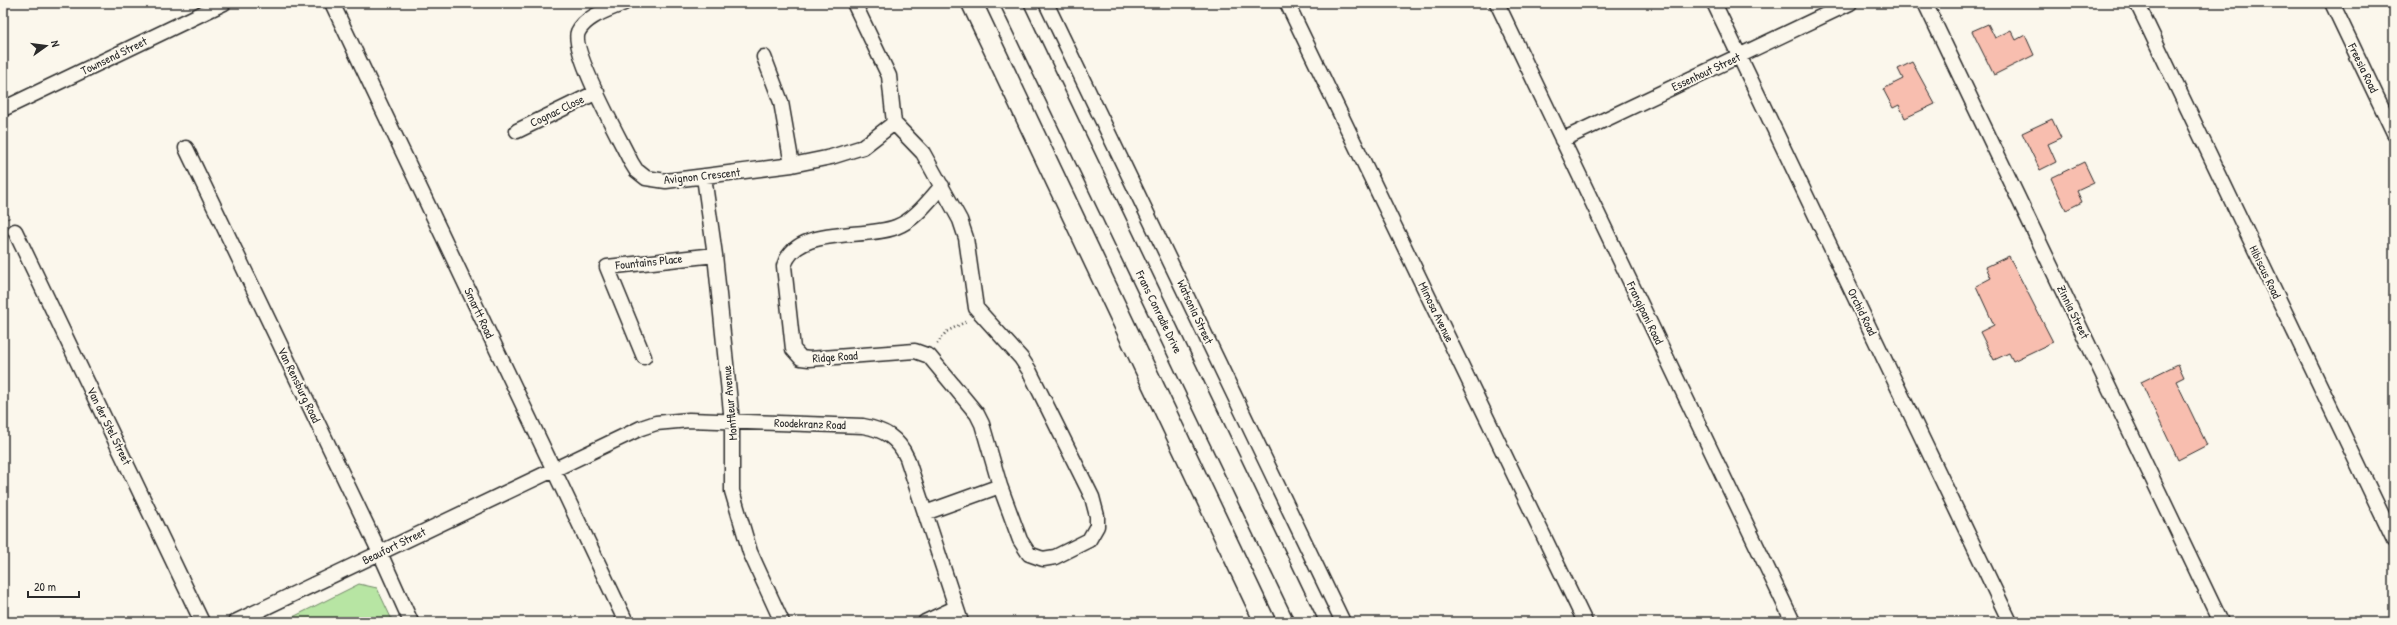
<svg xmlns="http://www.w3.org/2000/svg" width="2397" height="625" viewBox="0 0 2397 625" font-family="'Patrick Hand',sans-serif">
	<style>
		.green { fill: #b7e5a3; stroke: #718867 }
		.building { fill: #f8beaf; stroke: #2b2b2b }
		.lines { fill: none; stroke-linecap: round; stroke-linejoin: round }
		.minor-casing { stroke: #2b2b2b; stroke-width: 17 }
		.secondary-casing { stroke: #2b2b2b; stroke-width: 23 }
		.path { stroke: #2b2b2b; stroke-width: 2.5; stroke-dasharray: 1 3; stroke-linecap: butt }
		.minor { stroke: #fbf7ec; stroke-width: 14 }
		.secondary { stroke: #fbf7ec; stroke-width: 20 }
		.labels { text-anchor: middle; stroke-width: 4; stroke-linejoin: round; paint-order: stroke }
		.street-label { font-size: 12px; fill: #2b2b2b; stroke: #fbf7ec }
	</style>
	<rect width="100%" height="100%" fill="#fbf7ec"/>
	<filter id="ink" filterUnits="userSpaceOnUse"><feTurbulence type="fractalNoise" baseFrequency=".025" numOctaves="2"/><feDisplacementMap in="SourceGraphic" scale="8" xChannelSelector="R" yChannelSelector="G"/><feConvolveMatrix kernelMatrix="1 2 1 2 8 2 1 2 1" color-interpolation-filters="sRGB"/></filter>
	<g filter="url(#ink)">
		<path class="green" d="M 359,584 L 377,588 L 393,622 L 283,622 Z"/>
		<path class="building" d="M 1988,24 L 1995,38 L 2011,30 L 2016,40 L 2025,35 L 2034,55 L 1994,75 L 1972,31 Z
			M 1912,62 L 1935,104 L 1905,118 L 1899,105 L 1893,108 L 1883,89 L 1903,79 L 1898,69 Z
			M 2052,119 L 2061,138 L 2048,144 L 2056,162 L 2040,170 L 2022,133 Z
			M 2084,162 L 2094,183 L 2077,191 L 2082,202 L 2066,210 L 2051,178 Z
			M 2009,256 L 2053,342 L 2013,361 L 2009,353 L 1994,360 L 1980,332 L 1994,325 L 1976,286 L 1991,278 L 1986,267 Z
			M 2178,364 L 2184,377 L 2176,381 L 2207,445 L 2178,460 L 2141,382 Z"/>
		<g class="lines">
			<g class="minor-casing">
				<path id="minor" d="M 332,3 L 626,622
					M 624,3 C 608,10 586,16 578,32 C 570,50 621,141 631,162 L 636,170 L 646,178 L 666,181 L 792,165 L 831,157 L 863,147 L 894,123
					M 854,3 L 889,76 L 894,123 L 923,153 L 960,220 L 966,238 L 976,308 L 1021,358 L 1029,370 L 1092,497 L 1097,516 L 1097,526 L 1089,540 L 1055,557 L 1043,559 L 1029,554 L 1020,540 L 1000,486 L 982,424 L 977,414 L 929,356 L 915,351 L 809,359 L 801,358 L 793,349 L 784,266 C 796,225 863,240 896,227 C 915,220 929,200 942,186
					M 1046,3 L 1343,622
					M 1287,3 L 1585,622
					M 1497,3 L 1793,622
					M 1714,3 L 2010,622
					M 1925,3 L 2221,622
					M 2137,3 L 2394,540
					M 2332,3 L 2394,133
					M 764,57 L 781,102 L 792,165
					M 3,109 L 224,3
					M 517,131 L 597,92
					M 1562,140 L 1850,3
					M 186,148 L 380,553 L 411,622
					M 704,177 L 715,255 L 732,422 L 732,491 L 750,552 L 782,622
					M 15,231 L 202,622
					M 644,357 L 607,267 L 715,255
					M 925,513 L 1000,486
					M 235,622 L 641,428 L 656,423 L 689,420 L 863,426 C 885,430 898,438 907,458 L 961,622
					M 925,622 L 955,608"/>
			</g>
			<g class="secondary-casing">
				<path id="secondary" d="M 972,3 L 1265,622
					M 1011,3 L 1307,622"/>
			</g>
			<path class="path" d="M 3,207 L 9,219
				M 937,344 L 946,332 L 967,321"/>
			<use href="#minor" class="minor"/>
			<use href="#secondary" class="secondary"/>
		</g>
	</g>
	<g class="labels">
		<g class="street-label">
			<text transform="translate(114 56) rotate(-26)" y="4">Townsend Street</text>
			<text transform="translate(2363 68) rotate(64)" y="4">Freesia Road</text>
			<text transform="translate(1706 72) rotate(-25)" y="4">Essenhout Street</text>
			<text transform="translate(557 111) rotate(-26)" y="4">Cognac Close</text>
			<text transform="translate(702 176) rotate(-6)" y="4">Avignon Crescent</text>
			<text transform="translate(649 262) rotate(-6)" y="4">Fountains Place</text>
			<text transform="translate(2265 272) rotate(64)" y="4">Hibiscus Road</text>
			<text transform="translate(1159 312) rotate(64)" y="4">Frans Conradie Drive</text>
			<text transform="translate(1195 312) rotate(65)" y="4">Watsonia Street</text>
			<text transform="translate(1436 312) rotate(64)" y="4">Mimosa Avenue</text>
			<text transform="translate(1862 312) rotate(64)" y="4">Orchid Road</text>
			<text transform="translate(2073 312) rotate(64)" y="4">Zinnia Street</text>
			<text transform="translate(479 313) rotate(65)" y="4">Smartt Road</text>
			<text transform="translate(1645 313) rotate(64)" y="4">Frangipani Road</text>
			<text transform="translate(835 357) rotate(-4)" y="4">Ridge Road</text>
			<text transform="translate(299 385) rotate(64)" y="4">Van Rensburg Road</text>
			<text transform="translate(730 403) rotate(-95)" y="4">Montfleur Avenue</text>
			<text transform="translate(810 424) rotate(2)" y="4">Roodekranz Road</text>
			<text transform="translate(109 426) rotate(64)" y="4">Van der Stel Street</text>
			<text transform="translate(394 546) rotate(-26)" y="4">Beaufort Street</text>
		</g>
	</g>
	<rect width="2397" height="625" fill="none" stroke="#fbf7ec" stroke-width="16"/>
	<rect x="8" y="8" width="2381" height="609" fill="none" stroke="#2b2b2b" stroke-width="1.5" filter="url(#ink)"/>
	<g transform="translate(46 46) rotate(76)" stroke="#fbf7ec" stroke-width="3" paint-order="stroke">
	<path d="M0-3L7 15L0 10L-7 15Z" fill="#2b2b2b"/>
	<text y="-6" font-size="11" font-weight="bold" text-anchor="middle" fill="#2b2b2b">N</text>
	</g>
	<path d="M28 591v6h51v-6" fill="none" stroke="#2b2b2b" stroke-width="2"/>
	<text x="34" y="591" font-size="12" fill="#2b2b2b" stroke="#fbf7ec" stroke-width="3" paint-order="stroke">20 m</text>
</svg>
